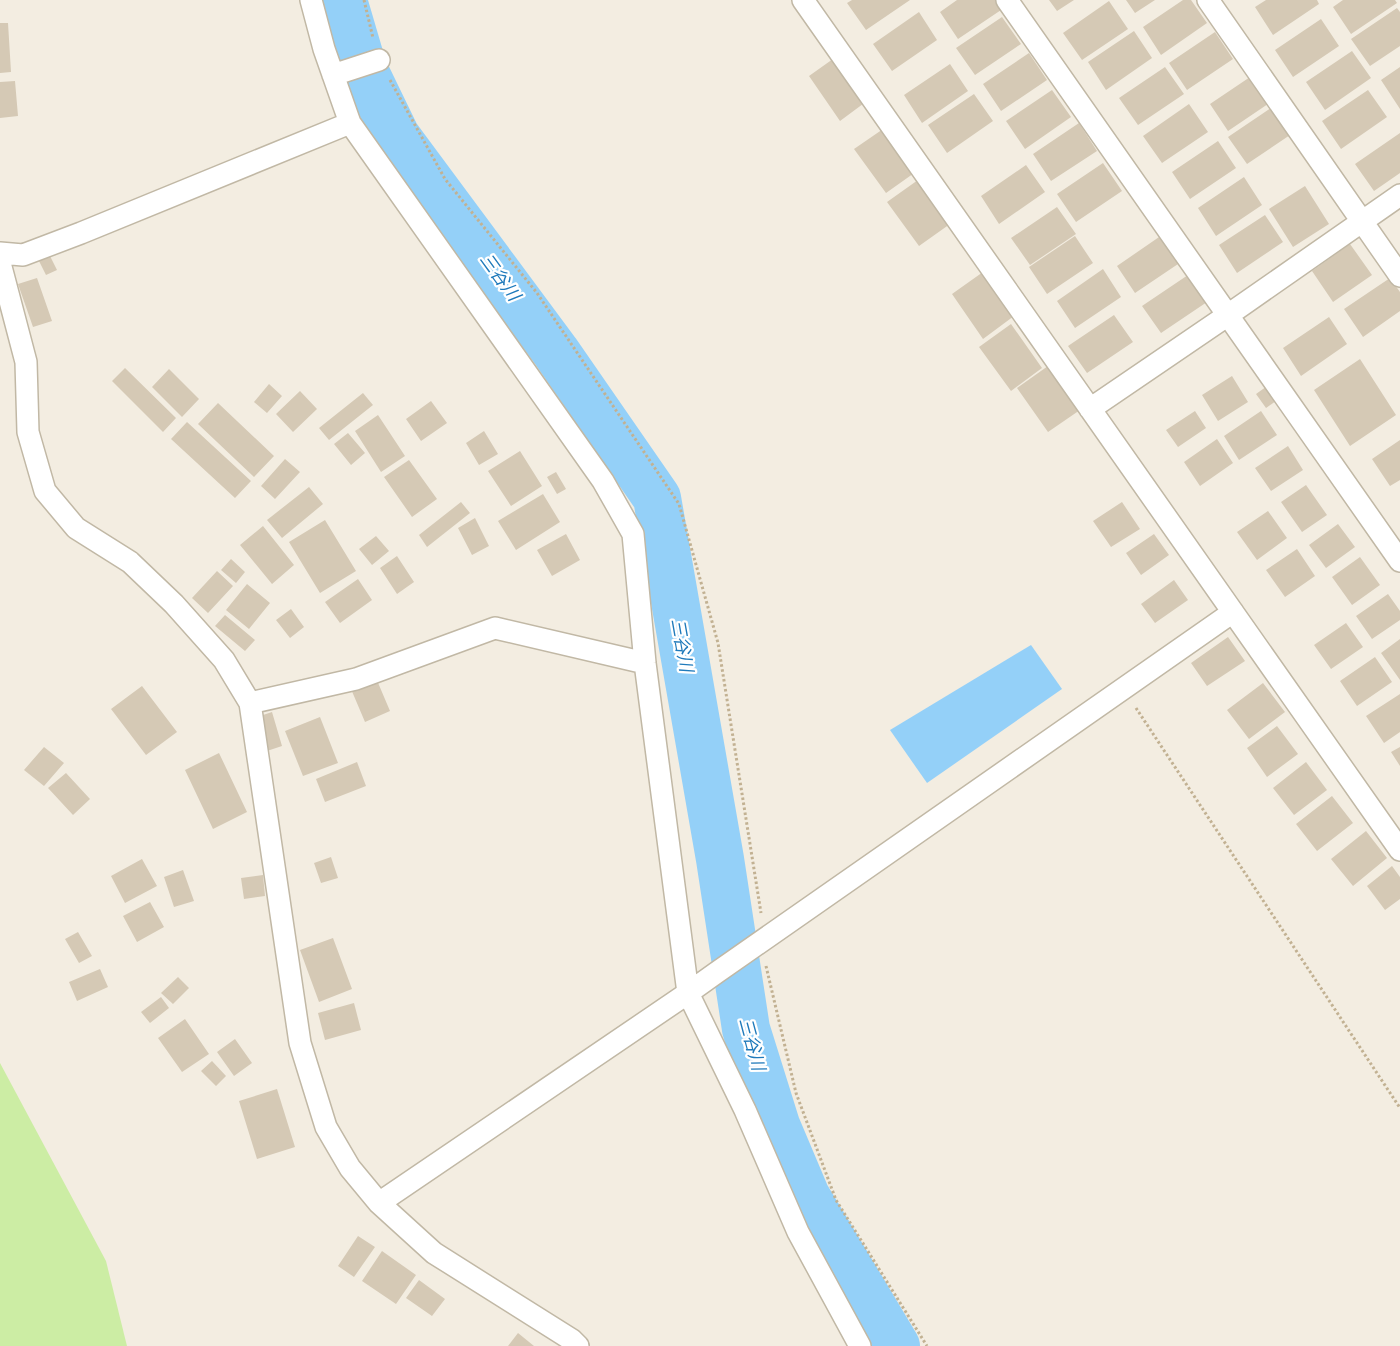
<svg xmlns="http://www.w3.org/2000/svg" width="1400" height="1346" viewBox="0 0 1400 1346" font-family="'Archivo Narrow','Noto Sans JP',sans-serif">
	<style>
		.green { fill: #cceda4 }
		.water { fill: #94d0f8 }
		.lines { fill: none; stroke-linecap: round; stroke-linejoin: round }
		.river { stroke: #94d0f8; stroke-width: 48 }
		.building { fill: #d5c9b5 }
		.street-casing { stroke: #c1b8a5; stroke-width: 24 }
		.path { stroke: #c2b192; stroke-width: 3; stroke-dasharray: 2.5 2.5; stroke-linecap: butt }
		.street { stroke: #fff; stroke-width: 21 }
		.labels { text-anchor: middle; stroke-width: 4.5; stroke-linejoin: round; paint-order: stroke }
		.water-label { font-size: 18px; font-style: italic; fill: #1f7abb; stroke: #fff }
	</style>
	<rect width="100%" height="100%" fill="#f3ede1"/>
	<path class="green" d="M 0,1063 L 106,1261 L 127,1346 L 0,1346 Z"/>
	<path class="water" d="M 1031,645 L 1062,689 L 927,783 L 890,730 Z"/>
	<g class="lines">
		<path class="river" d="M 343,0 L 363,68 L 396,136 L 556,352 L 657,498 L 720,859 L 746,1029 L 776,1125 L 806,1196 L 896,1346"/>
	</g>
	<path class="building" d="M 852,0 L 910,0 L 866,30 L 847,3 Z
		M 957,0 L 999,0 L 1004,8 L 958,39 L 940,12 Z
		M 1049,0 L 1074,0 L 1057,11 Z
		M 1126,0 L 1155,0 L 1135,13 Z
		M 1183,0 L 1191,0 L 1207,23 L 1161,55 L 1143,27 Z
		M 1266,0 L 1317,0 L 1319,4 L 1273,35 L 1255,7 Z
		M 1343,0 L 1395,0 L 1397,3 L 1351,34 L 1333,7 Z
		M 1109,1 L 1128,29 L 1082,60 L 1063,33 Z
		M 1397,8 L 1400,12 L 1400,46 L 1370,66 L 1351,39 Z
		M 919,12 L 937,40 L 892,71 L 873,44 Z
		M 1002,17 L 1021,44 L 975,75 L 956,48 Z
		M 1321,19 L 1339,46 L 1293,77 L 1275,50 Z
		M 0,23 L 8,23 L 11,72 L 0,73 Z
		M 1134,31 L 1152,58 L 1106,90 L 1088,62 Z
		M 1215,32 L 1233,59 L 1187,90 L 1169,63 Z
		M 1352,51 L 1371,78 L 1325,110 L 1306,82 Z
		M 1029,53 L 1047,80 L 1001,111 L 983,84 Z
		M 840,54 L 871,98 L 840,121 L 809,76 Z
		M 950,64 L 968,91 L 922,123 L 904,95 Z
		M 1165,67 L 1184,94 L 1138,125 L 1119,98 Z
		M 1400,67 L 1400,109 L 1381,80 Z
		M 1256,73 L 1274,100 L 1228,131 L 1210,104 Z
		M 15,81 L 18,116 L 0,118 L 0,82 Z
		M 1052,90 L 1071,117 L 1025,149 L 1006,121 Z
		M 1368,90 L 1387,117 L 1341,149 L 1322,121 Z
		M 974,94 L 993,121 L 947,153 L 928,125 Z
		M 1189,104 L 1208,132 L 1162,163 L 1143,136 Z
		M 1274,106 L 1293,133 L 1247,164 L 1228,137 Z
		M 1079,123 L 1097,151 L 1051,181 L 1033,154 Z
		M 886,127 L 917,171 L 886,193 L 854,149 Z
		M 1400,133 L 1400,173 L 1374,191 L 1355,164 Z
		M 1218,141 L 1236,168 L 1190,199 L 1172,172 Z
		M 1103,163 L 1122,191 L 1076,222 L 1057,194 Z
		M 1026,165 L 1045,192 L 999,224 L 981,196 Z
		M 1244,177 L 1262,205 L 1216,236 L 1198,208 Z
		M 918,180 L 950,224 L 919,246 L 887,202 Z
		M 1305,186 L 1329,224 L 1293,247 L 1269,209 Z
		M 1057,207 L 1076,234 L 1030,265 L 1011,238 Z
		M 1265,215 L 1283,242 L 1237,273 L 1219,245 Z
		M 1162,235 L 1181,262 L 1135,293 L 1117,266 Z
		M 1075,236 L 1093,263 L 1047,294 L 1029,267 Z
		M 1350,244 L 1372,275 L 1333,302 L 1312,271 Z
		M 48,252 L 57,270 L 46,275 L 37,257 Z
		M 1103,269 L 1121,297 L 1075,328 L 1057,301 Z
		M 983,272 L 1014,316 L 983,339 L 952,294 Z
		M 1188,275 L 1207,302 L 1161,333 L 1142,306 Z
		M 37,278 L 52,321 L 33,327 L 18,284 Z
		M 1390,278 L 1400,292 L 1400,311 L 1363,337 L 1344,309 Z
		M 1114,315 L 1133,342 L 1087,373 L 1068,346 Z
		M 1329,317 L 1347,344 L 1301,376 L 1283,348 Z
		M 1011,324 L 1042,368 L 1011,391 L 979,347 Z
		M 1360,359 L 1396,415 L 1350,446 L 1314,390 Z
		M 1048,366 L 1080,410 L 1048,432 L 1017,388 Z
		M 125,368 L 176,418 L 163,432 L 112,381 Z
		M 169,369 L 199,399 L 182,417 L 152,387 Z
		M 1232,376 L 1248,402 L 1218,421 L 1202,395 Z
		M 269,384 L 282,396 L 267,413 L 254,402 Z
		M 1270,384 L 1280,398 L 1266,408 L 1256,394 Z
		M 300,391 L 317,409 L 293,432 L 276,414 Z
		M 363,393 L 373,405 L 329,440 L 319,428 Z
		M 431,401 L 447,423 L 421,441 L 406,419 Z
		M 218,403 L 274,456 L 254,477 L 198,424 Z
		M 1195,411 L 1206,428 L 1178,447 L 1166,430 Z
		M 1261,411 L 1277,435 L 1239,460 L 1224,436 Z
		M 378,415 L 405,456 L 381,472 L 355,431 Z
		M 187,422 L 251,481 L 235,498 L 171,439 Z
		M 484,431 L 498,454 L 479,465 L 466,443 Z
		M 348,433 L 365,453 L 351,465 L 334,444 Z
		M 1217,439 L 1233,463 L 1200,486 L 1184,462 Z
		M 1400,440 L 1400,480 L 1390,486 L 1372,459 Z
		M 1288,446 L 1303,470 L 1271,491 L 1255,468 Z
		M 520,451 L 542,486 L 511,506 L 488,471 Z
		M 285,459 L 300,472 L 275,499 L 261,486 Z
		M 409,460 L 437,499 L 412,517 L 384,477 Z
		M 556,472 L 566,489 L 557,494 L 547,477 Z
		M 1306,485 L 1327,515 L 1302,532 L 1281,502 Z
		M 309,487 L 323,504 L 282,538 L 267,520 Z
		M 543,494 L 560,522 L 516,550 L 498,521 Z
		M 461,502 L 470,513 L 427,547 L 419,535 Z
		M 1122,502 L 1140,529 L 1111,547 L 1093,521 Z
		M 1268,511 L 1287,538 L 1257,560 L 1237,532 Z
		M 475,518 L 489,546 L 472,555 L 458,528 Z
		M 325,520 L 356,571 L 320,593 L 289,542 Z
		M 1338,524 L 1355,547 L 1326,568 L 1309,545 Z
		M 263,526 L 294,565 L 272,584 L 240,545 Z
		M 566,534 L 580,560 L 552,576 L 537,550 Z
		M 1154,534 L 1169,555 L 1141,575 L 1126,553 Z
		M 376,536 L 389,551 L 372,565 L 359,549 Z
		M 1297,549 L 1315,576 L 1285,597 L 1266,570 Z
		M 397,556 L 414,582 L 397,594 L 380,568 Z
		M 1360,557 L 1380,585 L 1352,605 L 1332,577 Z
		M 231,559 L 245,572 L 236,583 L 221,570 Z
		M 217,571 L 233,586 L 208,613 L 192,598 Z
		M 358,579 L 372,600 L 340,623 L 325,602 Z
		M 1174,580 L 1188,600 L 1155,623 L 1141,604 Z
		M 247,584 L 270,603 L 249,629 L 226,610 Z
		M 1388,594 L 1400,611 L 1400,620 L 1372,639 L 1356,616 Z
		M 291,609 L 304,627 L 290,638 L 276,620 Z
		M 225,615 L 255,640 L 245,651 L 215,626 Z
		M 1346,623 L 1363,647 L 1331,669 L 1314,645 Z
		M 1228,637 L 1245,661 L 1207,686 L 1191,663 Z
		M 1400,639 L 1400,680 L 1381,653 Z
		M 1375,657 L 1392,682 L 1357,706 L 1340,681 Z
		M 376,678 L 390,711 L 365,722 L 351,689 Z
		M 1263,683 L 1285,712 L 1249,739 L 1227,710 Z
		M 142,686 L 177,732 L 146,755 L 111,709 Z
		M 1400,694 L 1400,732 L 1384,743 L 1366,716 Z
		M 272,712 L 282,746 L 267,751 L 257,717 Z
		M 320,717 L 338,763 L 303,776 L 285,731 Z
		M 1277,726 L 1298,754 L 1267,777 L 1247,748 Z
		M 44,747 L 64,763 L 44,786 L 24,770 Z
		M 1400,747 L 1400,766 L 1391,752 Z
		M 219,753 L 247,812 L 213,829 L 185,770 Z
		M 357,762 L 366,786 L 325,802 L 316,779 Z
		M 1306,762 L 1327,790 L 1294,815 L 1273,788 Z
		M 66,773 L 90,799 L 73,815 L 48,788 Z
		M 1332,796 L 1353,823 L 1317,851 L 1296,824 Z
		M 1366,831 L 1387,858 L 1353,886 L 1331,859 Z
		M 331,857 L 338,878 L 321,883 L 314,863 Z
		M 142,859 L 157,886 L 125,903 L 111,876 Z
		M 1392,866 L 1400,877 L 1400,899 L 1385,910 L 1367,886 Z
		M 183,870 L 194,901 L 174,907 L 164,877 Z
		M 263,875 L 265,896 L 244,899 L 241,878 Z
		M 150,902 L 164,927 L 137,942 L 123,916 Z
		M 78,932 L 92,956 L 79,963 L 65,939 Z
		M 333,938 L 352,989 L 319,1002 L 300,950 Z
		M 100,969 L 108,987 L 77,1001 L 69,982 Z
		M 178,977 L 189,988 L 173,1004 L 161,993 Z
		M 161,997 L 169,1008 L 150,1023 L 141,1012 Z
		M 354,1003 L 361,1030 L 325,1040 L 318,1013 Z
		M 185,1019 L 209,1054 L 182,1072 L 158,1038 Z
		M 235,1039 L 252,1063 L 234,1076 L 217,1052 Z
		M 212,1061 L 226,1076 L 216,1086 L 201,1071 Z
		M 277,1089 L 295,1147 L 257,1159 L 239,1101 Z
		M 358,1236 L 375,1247 L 354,1277 L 338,1266 Z
		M 382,1251 L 416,1275 L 396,1304 L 362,1281 Z
		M 419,1280 L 445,1299 L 432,1316 L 406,1298 Z
		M 518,1333 L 534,1346 L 508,1346 Z"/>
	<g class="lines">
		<g class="street-casing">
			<path id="street" d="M 311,0 L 324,49 L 350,123 L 603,481 L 633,534 L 645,663 L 688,993 L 745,1110 L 798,1232 L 860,1346
				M 803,0 L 1400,850
				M 1007,0 L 1400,561
				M 1208,0 L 1400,276
				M 333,75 L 379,60
				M 0,253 L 23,255 L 81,233 L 350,123
				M 0,263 L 26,362 L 28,432 L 45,491 L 76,528 L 130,562 L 174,604 L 224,660 L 250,703 L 300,1043 L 326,1127 L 350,1168 L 379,1203 L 434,1253 L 572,1340 L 578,1346
				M 1090,409 L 1228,315 L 1400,195
				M 250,703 L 356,679 L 495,628 L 645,663
				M 379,1203 L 688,993 L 716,973 L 1233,612"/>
		</g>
		<path class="path" d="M 364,0 L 373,38
			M 390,80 L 445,179 L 537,293 L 679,504 L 718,643 L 761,913
			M 1136,708 L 1400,1108
			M 766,966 L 796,1093 L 836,1200 L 927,1346"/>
		<use href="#street" class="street"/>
	</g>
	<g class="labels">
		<g class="water-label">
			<text transform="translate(500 277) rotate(54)" y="6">三谷川</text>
			<text transform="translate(682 645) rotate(80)" y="6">三谷川</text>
			<text transform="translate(752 1044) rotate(75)" y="6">三谷川</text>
		</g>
	</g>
</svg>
